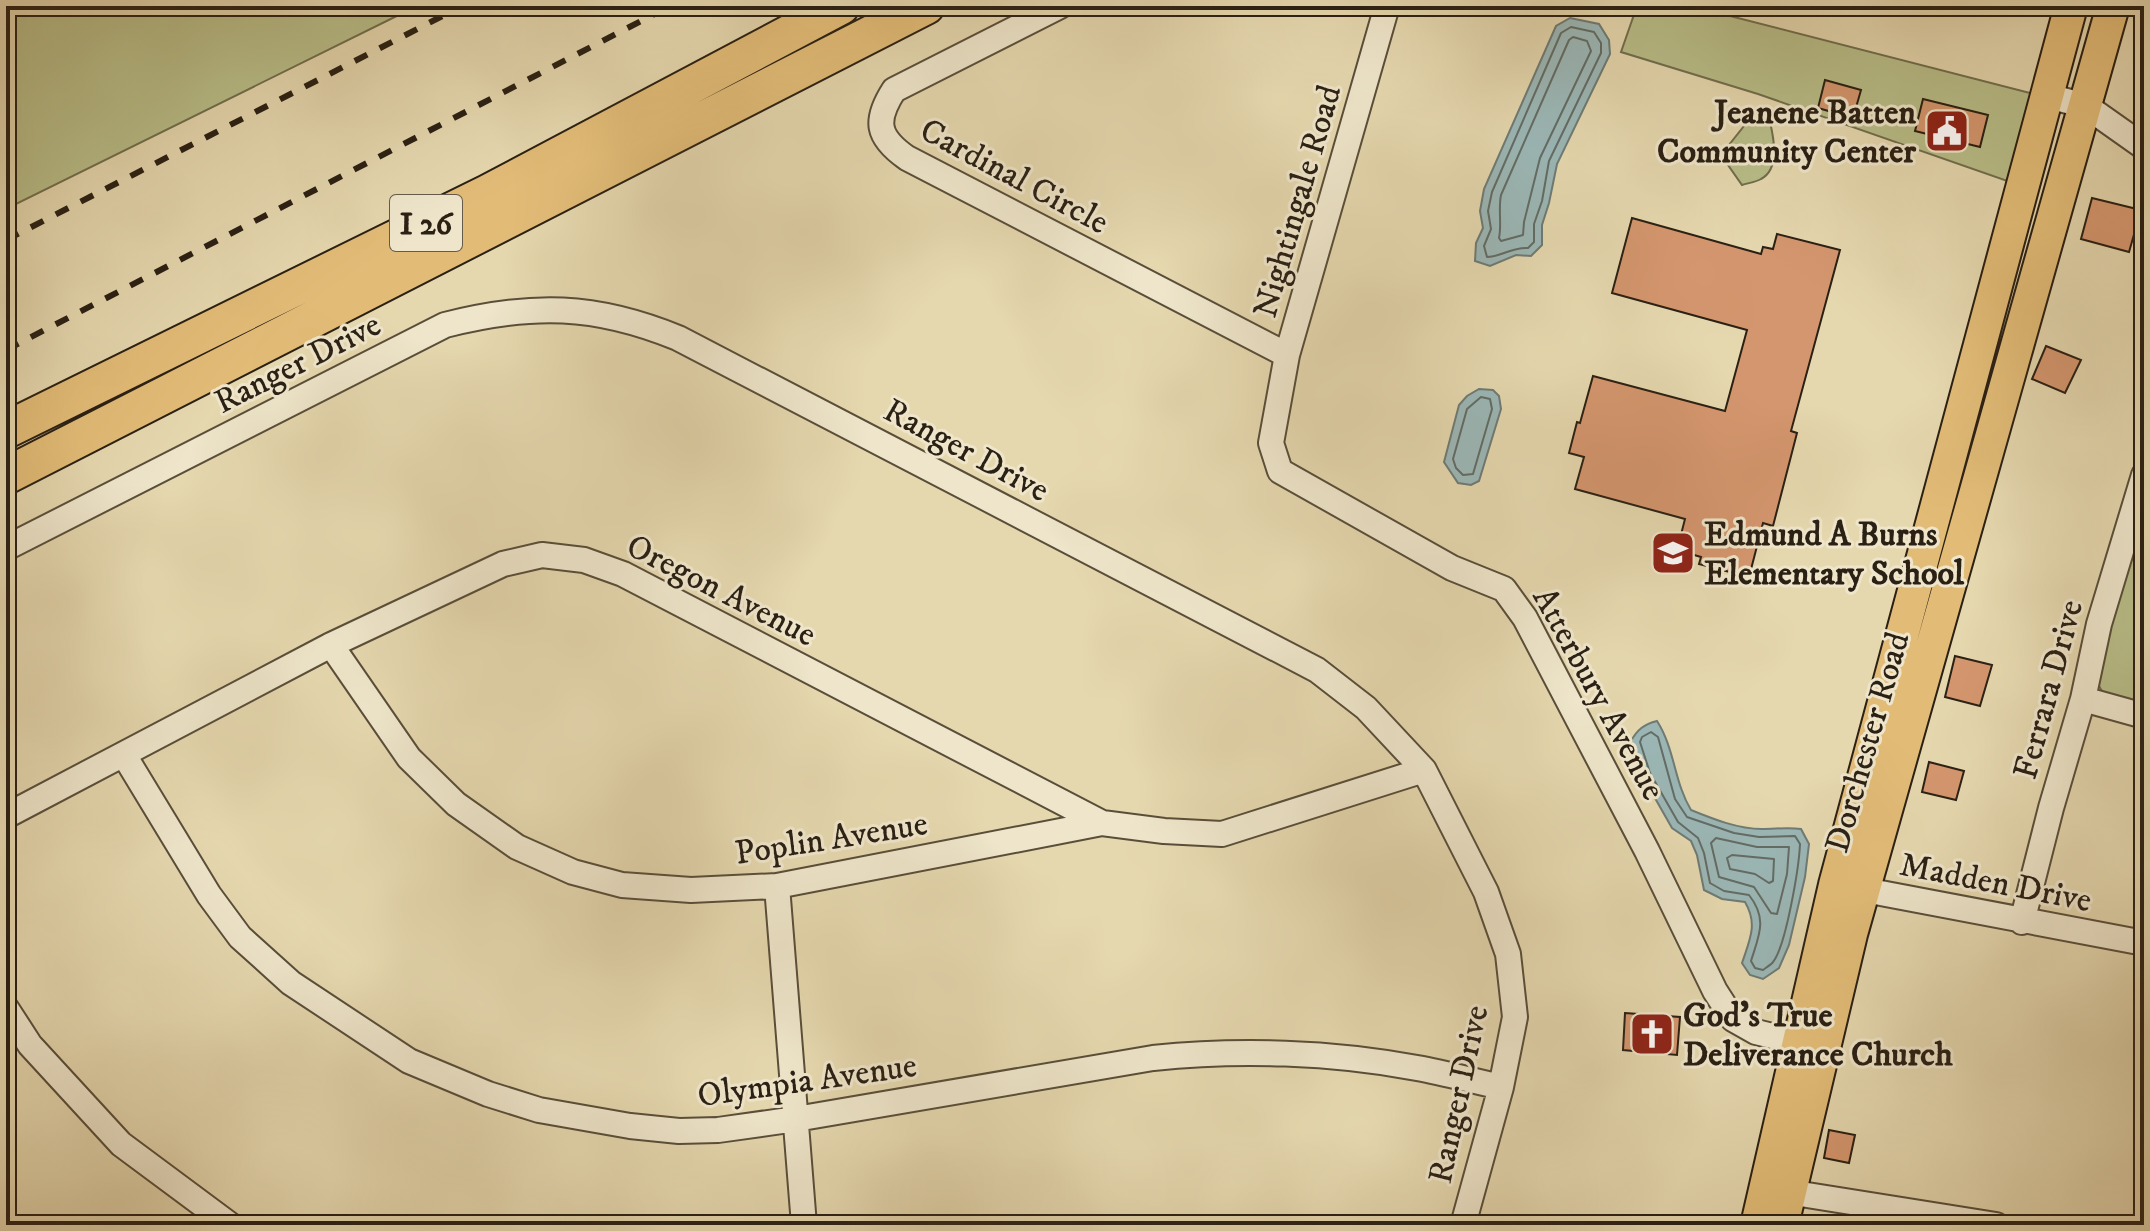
<svg xmlns="http://www.w3.org/2000/svg" width="2150" height="1231" viewBox="0 0 2150 1231" font-family="'IM FELL DW Pica',serif">
	<style>
		.green { fill: #b8bd88; stroke: #716e4e; stroke-width: 2 }
		.water { fill: #9bb7b6; stroke: #6e7b75; stroke-width: 2 }
		.lines { fill: none; stroke-linecap: round; stroke-linejoin: round }
		.shore { stroke: #626c65; stroke-width: 2 }
		.building { fill: #d4966e; stroke: #2a2014; stroke-width: 2 }
		.minor-casing { stroke: #594e3a; stroke-width: 28 }
		.major-casing { stroke: #2a2014; stroke-width: 36 }
		.highway-casing { stroke: #2a2014; stroke-width: 40 }
		.minor { stroke: #eee5ca; stroke-width: 24 }
		.major { stroke: #e2bc77; stroke-width: 32 }
		.highway { stroke: #e2bc77; stroke-width: 36 }
		.rail { stroke: #2a2014; stroke-width: 6; stroke-dasharray: 14 14; stroke-linecap: butt }
		.labels { text-anchor: middle; stroke-width: 6; stroke-linejoin: round; paint-order: stroke }
		.shield { fill: #eee5ca; stroke: #655b4b; stroke-width: 2 }
		.shield-label { font-size: 32px; font-weight: bold; fill: #2a2014 }
		.poi-label { font-size: 34px; font-weight: bold; fill: #2a2014; stroke: #eee5ca; text-anchor: start }
		.street-label { font-size: 34px; fill: #2a2014; stroke: #eee5ca }
	</style>
	<rect width="100%" height="100%" fill="#e5d7ae"/>
	<filter id="stains"><feTurbulence type="fractalNoise" baseFrequency=".0025" numOctaves="4"/><feColorMatrix values="0 0 0 0 .2 0 0 0 0 .09 0 0 0 0 .02 0 0 0 .5 -.17"/></filter>
	<radialGradient id="worn" r=".72"><stop offset=".6" stop-color="#630" stop-opacity="0"/><stop offset="1" stop-color="#630" stop-opacity=".3"/></radialGradient>
	<path class="green" d="M 6,6 L 417,6 L 6,209 Z
		M 1637,6 L 1691,6 L 2034,94 L 2013,183 L 1758,94 L 1621,52 Z
		M 1752,116 L 1770,122 C 1774,139 1780,169 1761,179 C 1756,182 1748,183 1742,185 L 1721,155 Z
		M 2144,493 L 2144,709 L 2106,698 L 2099,686 L 2097,669 Z"/>
	<path class="water" d="M 1570,18 L 1599,24 L 1609,40 L 1610,54 L 1557,164 L 1549,203 L 1542,225 L 1542,245 L 1531,256 L 1516,255 L 1490,266 L 1475,261 L 1476,243 L 1483,228 L 1480,211 L 1484,189 L 1556,26 Z
		M 1479,389 L 1493,390 L 1499,396 L 1501,409 L 1479,481 L 1471,485 L 1458,483 L 1444,462 L 1459,405 L 1467,396 Z
		M 1657,721 C 1675,749 1674,782 1691,810 C 1713,819 1738,829 1762,829 C 1776,829 1788,827 1801,829 L 1809,844 L 1805,877 L 1789,945 L 1779,968 L 1763,979 L 1750,975 L 1742,963 C 1750,939 1758,924 1745,902 L 1722,899 L 1704,890 L 1697,855 L 1691,841 L 1672,828 L 1643,777 L 1631,741 C 1637,730 1644,724 1657,721 Z"/>
	<g class="lines">
		<path class="shore" d="M 1571,27 L 1594,32 L 1601,43 L 1601,53 L 1549,161 L 1542,201 L 1534,224 L 1534,242 L 1528,248 C 1511,247 1501,257 1487,257 L 1484,246 L 1491,229 L 1488,211 L 1492,192 L 1561,33 Z
			M 1573,37 L 1587,41 L 1591,51 L 1540,158 L 1524,222 L 1523,235 L 1501,241 L 1499,238 C 1502,224 1498,210 1501,195 L 1569,40 Z
			M 1481,397 L 1490,399 L 1492,409 L 1473,474 L 1463,475 L 1456,468 L 1453,459 L 1467,409 Z
			M 1651,732 L 1658,737 L 1675,799 L 1687,817 L 1734,833 L 1759,837 L 1795,836 L 1800,844 C 1799,867 1786,946 1773,962 C 1772,964 1764,969 1763,970 L 1755,968 L 1751,961 C 1759,935 1768,919 1749,895 L 1724,891 L 1710,883 L 1704,853 L 1698,838 L 1678,822 L 1650,773 L 1640,742 L 1642,737 Z
			M 1716,838 L 1757,847 L 1789,847 L 1787,874 L 1777,914 L 1771,913 L 1754,887 L 1719,877 L 1711,843 Z
			M 1732,855 L 1774,859 L 1773,881 L 1769,883 L 1755,874 L 1730,869 L 1727,858 Z"/>
	</g>
	<path class="building" d="M 1825,80 L 1861,90 L 1853,118 L 1818,108 Z
		M 1923,99 L 1988,115 L 1980,147 L 1915,131 Z
		M 2092,198 L 2141,210 L 2129,252 L 2081,239 Z
		M 1632,218 L 1761,254 L 1763,247 L 1773,249 L 1777,234 L 1840,250 L 1791,431 L 1797,433 L 1773,526 L 1763,523 L 1749,577 L 1699,564 L 1701,557 L 1677,550 L 1685,519 L 1575,489 L 1584,457 L 1569,453 L 1577,422 L 1580,423 L 1593,376 L 1725,411 L 1747,330 L 1612,293 Z
		M 2046,346 L 2081,360 L 2065,393 L 2032,379 Z
		M 1955,656 L 1992,665 L 1980,706 L 1945,697 Z
		M 1929,762 L 1964,771 L 1956,800 L 1922,792 Z
		M 1625,1013 L 1680,1017 L 1677,1055 L 1623,1050 Z
		M 1829,1130 L 1855,1135 L 1849,1163 L 1824,1158 Z"/>
	<g class="lines">
		<g class="minor-casing">
			<path id="minor" d="M 1060,6 L 894,90 C 874,121 877,137 907,158 L 1287,355
				M 1387,6 L 1287,355 L 1271,443 L 1280,471 L 1452,568 L 1504,589 L 1525,618 L 1647,851 L 1715,991 L 1733,1019 L 1756,1032 L 1814,1046
				M 2048,96 L 2086,106 L 2144,147
				M 6,548 L 445,325 C 532,303 595,304 678,338 L 1317,670 L 1366,708 L 1424,770 L 1486,892 L 1508,954 L 1515,1017 L 1501,1087 L 1463,1225
				M 331,645 L 409,758 L 456,804 L 517,847 L 573,872 L 622,885 L 691,890 L 777,886 L 1102,823
				M 2083,699 L 2144,716
				M 124,755 L 209,895 L 240,937 L 291,983 L 409,1061 L 488,1094 L 539,1110 L 630,1126 L 679,1131 L 718,1130 L 796,1119 L 1153,1058 C 1239,1049 1332,1052 1417,1068 C 1445,1073 1473,1081 1501,1087
				M 6,816 L 331,645 L 503,564 L 542,555 L 584,560 L 623,574 L 1102,823 L 1164,831 L 1222,834 L 1424,770
				M 777,886 L 804,1225
				M 1849,887 L 2144,943
				M 2022,922 L 2051,808 L 2083,699 L 2099,624 L 2144,475
				M 6,1008 L 30,1045 L 121,1144 L 230,1225
				M 1776,1190 L 1996,1225"/>
		</g>
		<g class="major-casing">
			<path id="major" d="M 1757,1225 L 1835,885 L 2071,6
				M 1782,1225 L 1851,934 L 2113,6"/>
		</g>
		<g class="highway-casing">
			<path id="highway" d="M 6,430 L 488,193 L 841,6
				M 6,476 L 926,6"/>
		</g>
		<use href="#minor" class="minor"/>
		<use href="#major" class="major"/>
		<use href="#highway" class="highway"/>
		<path class="rail" d="M 6,240 L 462,6
			M 6,350 L 670,6"/>
	</g>
	<defs>
		<g id="civic-square" transform="scale(2.3)"><rect x="-9" y="-9" width="18" height="18" rx="4" fill="#8f2418" stroke="#eee5ca"/><path d="M-.6-6.5H3V-4.5H.6V-3L4-1V1h2V6H-6V1h2V-1L-.6-3ZM-1.2 2.5V6h2.4V2.5Z" fill="#fff"/></g>
		<g id="school-square" transform="scale(2.3)"><rect x="-9" y="-9" width="18" height="18" rx="4" fill="#8f2418" stroke="#eee5ca"/><path d="M0-5L7-2L0 1L-7-2ZM-4 1L0 2.5L4 1V4Q0 6-4 4Z" fill="#fff"/></g>
		<g id="church-square" transform="scale(2.3)"><rect x="-9" y="-9" width="18" height="18" rx="4" fill="#8f2418" stroke="#eee5ca"/><path d="M-1.2-6h2.4v3.5h3.3v2.4h-3.3V6h-2.4V-.1h-3.3v-2.4h3.3Z" fill="#fff"/></g>
	</defs>
	<g fill-rule="evenodd">
		<use href="#civic-square" x="1947" y="131"/>
		<use href="#school-square" x="1673" y="553"/>
		<use href="#church-square" x="1652" y="1034"/>
	</g>
	<g class="labels">
		<rect class="shield" x="390" y="195" width="72" height="56" rx="6"/>
		<g class="shield-label">
			<text x="426" y="234">I 26</text>
		</g>
		<g class="poi-label">
			<text x="1916" y="123" text-anchor="end">Jeanene Batten<tspan x="1916" dy="39">Community Center</tspan></text>
			<text x="1704" y="545">Edmund A Burns<tspan x="1704" dy="39">Elementary School</tspan></text>
			<text x="1683" y="1026">God's True<tspan x="1683" dy="39">Deliverance Church</tspan></text>
		</g>
		<g class="street-label">
			<text transform="translate(1015 175) rotate(28)" y="12">Cardinal Circle</text>
			<text transform="translate(1296 201) rotate(-74)" y="12">Nightingale Road</text>
			<text transform="translate(297 362) rotate(-27)" y="12">Ranger Drive</text>
			<text transform="translate(967 449) rotate(28)" y="12">Ranger Drive</text>
			<text transform="translate(722 589) rotate(27)" y="12">Oregon Avenue</text>
			<text transform="translate(2047 689) rotate(-75)" y="12">Ferrara Drive</text>
			<text transform="translate(1600 693) rotate(61)" y="12">Atterbury Avenue</text>
			<text transform="translate(1866 742) rotate(-74)" y="12">Dorchester Road</text>
			<text transform="translate(831 837) rotate(-9)" y="12">Poplin Avenue</text>
			<text transform="translate(1996 881) rotate(11)" y="12">Madden Drive</text>
			<text transform="translate(807 1079) rotate(-8)" y="12">Olympia Avenue</text>
			<text transform="translate(1457 1094) rotate(-78)" y="12">Ranger Drive</text>
		</g>
	</g>
	<rect width="2150" height="1231" fill="none" stroke="#e5d7ae" stroke-width="32"/>
	<rect x="8" y="8" width="2134" height="1215" fill="none" stroke="#2a2014" stroke-width="4"/>
	<rect x="16" y="16" width="2118" height="1199" fill="none" stroke="#2a2014" stroke-width="2"/>
	<rect width="100%" height="100%" filter="url(#stains)"/>
	<rect width="100%" height="100%" fill="url(#worn)"/>
</svg>
